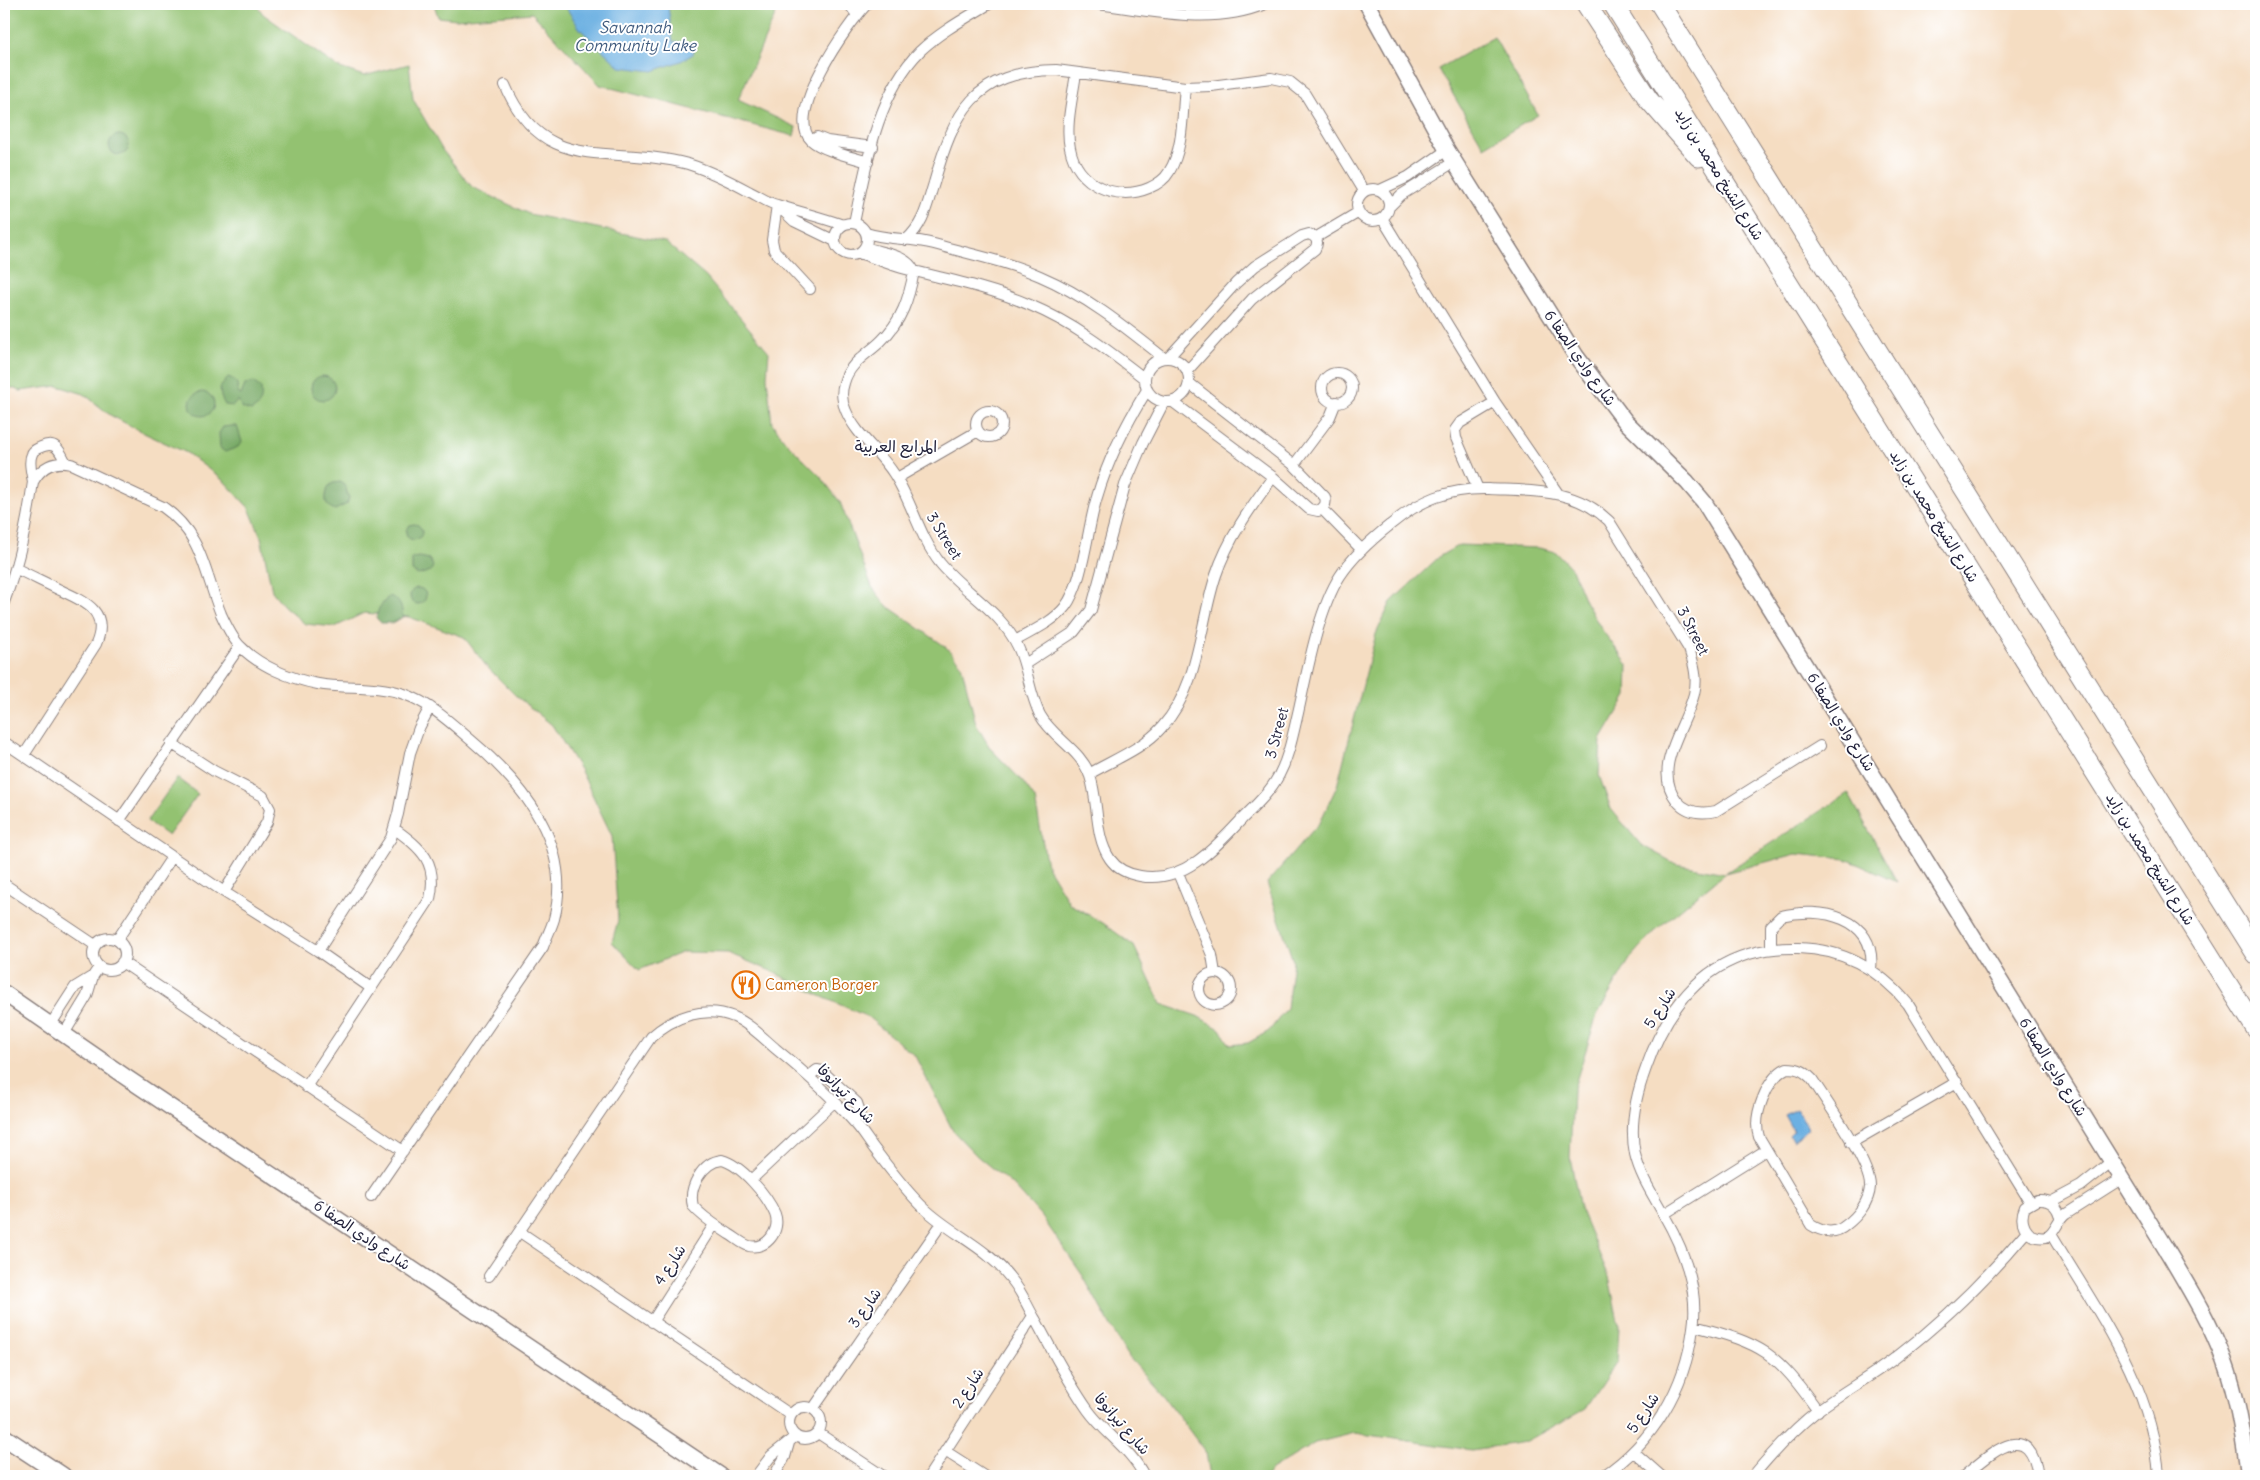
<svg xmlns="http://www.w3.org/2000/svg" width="2260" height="1480" viewBox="0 0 2260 1480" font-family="Delius,'Playpen Sans Arabic',sans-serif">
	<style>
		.green { fill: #93c271; stroke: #5a7256 }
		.forest { fill: #76a863; stroke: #4c654f }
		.water { fill: #6cb0e2; stroke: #47698e }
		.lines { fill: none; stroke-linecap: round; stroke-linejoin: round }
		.minor-casing { stroke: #8c807e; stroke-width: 12 }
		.secondary-casing { stroke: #8c807e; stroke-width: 18 }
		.primary-casing { stroke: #8c807e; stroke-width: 19 }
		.motorway-casing { stroke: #8c807e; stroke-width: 21 }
		.minor { stroke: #fff; stroke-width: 10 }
		.secondary { stroke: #fff; stroke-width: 15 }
		.primary { stroke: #fff; stroke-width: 16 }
		.motorway { stroke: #fff; stroke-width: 19 }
		.labels { text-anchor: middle; stroke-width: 4; stroke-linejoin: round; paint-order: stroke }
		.street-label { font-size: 15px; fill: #22223b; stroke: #fff }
		.food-label { font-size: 15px; fill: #c56008; stroke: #fff; text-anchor: start }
		.water-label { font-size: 16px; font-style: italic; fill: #405b7e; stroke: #fff }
		.neighbourhood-label { font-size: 16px; fill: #22223b; stroke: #fff }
	</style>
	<rect width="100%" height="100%" fill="#fff"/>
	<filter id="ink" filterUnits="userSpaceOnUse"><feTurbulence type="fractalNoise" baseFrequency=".02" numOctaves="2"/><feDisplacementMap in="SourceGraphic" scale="10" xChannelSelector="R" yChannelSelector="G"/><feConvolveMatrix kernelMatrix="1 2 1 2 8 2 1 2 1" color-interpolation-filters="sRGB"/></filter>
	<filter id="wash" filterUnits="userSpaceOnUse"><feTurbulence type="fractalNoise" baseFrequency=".0096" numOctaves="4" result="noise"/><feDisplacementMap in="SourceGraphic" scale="20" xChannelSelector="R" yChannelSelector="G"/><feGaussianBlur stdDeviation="1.12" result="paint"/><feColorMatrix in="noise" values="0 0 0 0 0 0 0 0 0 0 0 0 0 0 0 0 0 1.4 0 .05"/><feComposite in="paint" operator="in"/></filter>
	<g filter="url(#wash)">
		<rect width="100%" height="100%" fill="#f5ddc2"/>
		<path class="green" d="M 4,4 L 256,4 L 263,14 L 337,67 L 364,76 L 409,64 L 413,99 L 443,151 L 472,187 L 529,214 L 665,242 L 706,277 L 769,352 L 767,377 L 772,423 L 786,442 L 821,477 L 840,502 L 872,587 L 886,605 L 946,647 L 961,664 L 976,724 L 990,748 L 1022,781 L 1035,799 L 1047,866 L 1070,904 L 1103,923 L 1134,946 L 1161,1004 L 1197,1016 L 1220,1029 L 1230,1045 L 1248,1043 L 1269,1031 L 1287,1008 L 1293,961 L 1267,883 L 1320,822 L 1337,786 L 1376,634 L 1391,602 L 1440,556 L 1459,545 L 1539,548 L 1556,552 L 1572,569 L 1585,601 L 1602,630 L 1628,665 L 1627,696 L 1601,740 L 1599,775 L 1611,809 L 1641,845 L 1676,864 L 1725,873 L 1848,793 L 1897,882 L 1846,859 L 1796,854 L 1725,873 L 1659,927 L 1630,959 L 1597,1015 L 1573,1091 L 1570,1157 L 1580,1208 L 1609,1277 L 1619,1326 L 1617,1361 L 1585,1409 L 1525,1442 L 1471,1450 L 1355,1433 L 1315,1443 L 1271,1470 L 1267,1476 L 1210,1476 L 1206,1453 L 1164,1396 L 1126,1354 L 1083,1276 L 1042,1217 L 1015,1187 L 977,1156 L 953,1131 L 915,1056 L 868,1017 L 818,995 L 771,971 L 728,953 L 683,952 L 639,970 L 612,942 L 618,920 L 612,836 L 581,771 L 552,725 L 516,696 L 487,667 L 464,637 L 409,617 L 364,613 L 335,627 L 305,624 L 284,606 L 272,591 L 261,537 L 249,508 L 224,481 L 187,453 L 146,434 L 110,415 L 84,394 L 58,386 L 20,391 L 4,385 Z
			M 434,4 L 780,4 L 738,100 L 796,127 L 794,136 L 600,85 L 532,13 L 456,19 L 438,17 Z
			M 1494,37 L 1538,115 L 1484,147 L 1438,69 Z
			M 177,778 L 198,794 L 168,836 L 147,821 Z"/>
		<path class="forest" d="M109 145a10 10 0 1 1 20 0a10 10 0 1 1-20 0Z
			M311 388a12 12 0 1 1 24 0a12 12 0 1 1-24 0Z
			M 228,377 C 237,380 238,384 238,393 L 241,395 L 245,385 L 253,382 L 261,388 C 262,399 262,405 251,411 L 242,408 L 238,400 L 233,406 L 225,405 L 221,397 L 220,388 Z
			M190 404a12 12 0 1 1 24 0a12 12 0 1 1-24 0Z
			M 231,426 L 237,426 L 242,442 L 238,447 L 225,452 L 220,448 L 219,433 L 223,427 Z
			M 340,482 L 345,486 L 349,498 L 347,504 L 335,510 C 323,505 325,498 328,487 L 333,483 Z
			M406 532a8 8 0 1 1 16 0a8 8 0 1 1-16 0Z
			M 420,557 L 429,559 L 433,566 L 431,571 L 418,575 L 412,571 L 412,558 Z
			M410 596a8 8 0 1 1 16 0a8 8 0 1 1-16 0Z
			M 389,596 C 399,599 402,606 403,617 L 393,623 L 381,623 L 376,618 L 379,608 Z"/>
		<path class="water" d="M 566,4 L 654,4 L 655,7 L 668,6 L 673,42 L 694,43 L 693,54 L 681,61 L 653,71 L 620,67 L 580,29 L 567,9 Z
			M 1797,1109 L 1808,1129 L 1793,1141 L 1789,1136 L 1794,1131 L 1785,1115 Z"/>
	</g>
	<g filter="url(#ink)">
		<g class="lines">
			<g class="minor-casing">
				<path id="minor" d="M 849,4 L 857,15
					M 867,4 C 847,25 784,114 811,140 C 823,151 853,157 868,162
					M 1098,4 C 1152,11 1213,26 1265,4
					M 1076,73 C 1073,96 1065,125 1070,148 C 1077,185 1116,202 1149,188 C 1156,185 1165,179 1169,172 C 1184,148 1182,114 1185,87
					M 505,85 C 544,178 613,143 688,164 C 710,171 730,181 750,192 C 759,196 768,203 777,205 C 799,212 821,217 843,225
					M 817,137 L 827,141 L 873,147
					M1357 205a16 16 0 1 1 32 0a16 16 0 1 1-32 0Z
					M 1380,190 L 1408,177 L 1447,150
					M 777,205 L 772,240 L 774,250 L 810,289
					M 777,205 L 794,221 L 835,241
					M 1389,207 L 1401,195 L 1454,162
					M 1382,218 L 1495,402 L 1557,492
					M835 239a16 16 0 1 1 32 0a16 16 0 1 1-32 0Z
					M 854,223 C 866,166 877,94 920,51 C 940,32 966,18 989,4
					M 866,233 C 888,240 911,238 934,244 C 969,254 1006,261 1040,276 C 1087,296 1125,327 1164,358
					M 1315,238 L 1359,212
					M 906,240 C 924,224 927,205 934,183 C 954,112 974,71 1056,70 L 1185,87 L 1211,86 L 1271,78 L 1290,82 L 1305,94 L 1364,191
					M 865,247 C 880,253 907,254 914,271 C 909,298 902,321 881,341 C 868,354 849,363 844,383 C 841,392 842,403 846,411 C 856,435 880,452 894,474 C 912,502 919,536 940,563 C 965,593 1001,611 1018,647 C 1028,668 1029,693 1040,715 C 1053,738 1081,750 1090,776 C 1099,802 1094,836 1110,859 C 1117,869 1128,874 1140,876 C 1183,884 1216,847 1242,819 C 1256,805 1270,792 1279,775 C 1289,756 1293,734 1298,713 C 1307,673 1318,610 1340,576 C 1353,556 1371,540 1390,525 C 1420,500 1449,488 1488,489 C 1533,491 1575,488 1609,521 L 1689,649 C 1694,664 1698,679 1694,694 C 1685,730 1651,767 1677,801 C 1687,813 1702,814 1716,811 L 1820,746
					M 859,253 C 874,258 888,264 902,268 C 945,279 989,287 1030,305 C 1073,323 1108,350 1145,379
					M1145 380a22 22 0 1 1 44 0a22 22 0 1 1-44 0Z
					M 1168,358 L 1236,283 L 1255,266 L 1302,236 L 1309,234 C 1317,237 1319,242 1315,249 L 1252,299 L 1187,371
					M1322 388a15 15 0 1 1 30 0a15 15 0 1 1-30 0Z
					M 1173,402 L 1273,477 L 1309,509 L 1318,511 C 1324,508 1327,504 1325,497 L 1294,465 L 1189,383
					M976 424a13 13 0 1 1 26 0a13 13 0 1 1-26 0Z
					M 1294,465 L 1330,417 L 1336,402
					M 897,478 L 978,431
					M 33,482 C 32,474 28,462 32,454 C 33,450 37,449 41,447 C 56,440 60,451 66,463
					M 1478,489 L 1456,438 L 1455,430 L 1460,423 L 1495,402
					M 1322,509 L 1362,550
					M 17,569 C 31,576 46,583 60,590 C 84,601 110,611 96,644 L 24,755
					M 4,602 C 19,563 27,524 33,482 C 41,467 54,460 71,464 L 163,507 C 203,535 204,572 221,614 C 226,625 232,638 240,646 C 259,666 291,679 318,684 C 347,689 375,684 404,694 C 430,703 451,723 472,741 C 525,786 573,846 554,919 C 551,929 546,938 543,947 L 371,1197
					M 1015,641 C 1032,631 1053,622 1065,607 C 1084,582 1087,528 1097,497 C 1108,459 1126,424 1147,390
					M 1025,664 L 1074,632 L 1091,610 L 1125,485 L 1143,443 L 1164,402
					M 4,742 L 224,892 L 318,951 L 371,988
					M 171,743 L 214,771 L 263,796 L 270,809 L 267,822 L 224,892
					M 1089,774 C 1113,760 1144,748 1162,727 C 1200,685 1199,626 1216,575 C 1228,539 1250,508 1273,477
					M 119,821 L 240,646
					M 1178,873 L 1212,955 L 1215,973
					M 4,884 L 95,945
					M93 954a16 16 0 1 1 32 0a16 16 0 1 1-32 0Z
					M 117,940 L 172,857
					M 1771,949 L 1771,926 L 1781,916 C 1820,906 1877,917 1871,969
					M 318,951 L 391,838 L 398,814 L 410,753 L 419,728 L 430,707
					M 122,962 L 403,1151
					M1199 989a16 16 0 1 1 32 0a16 16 0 1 1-32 0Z
					M 51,1024 L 75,987 L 93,976
					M 64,1034 L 87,996 L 93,976 L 99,967
					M 1787,1068 C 1799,1068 1804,1071 1812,1079 C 1826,1101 1871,1164 1870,1187 C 1869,1202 1858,1216 1846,1225 C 1835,1235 1822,1232 1811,1225 L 1759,1137 C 1752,1116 1767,1077 1787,1068 Z
					M 809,1076 L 817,1070 L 822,1071 L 857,1103 L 860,1112 L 854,1122
					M 306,1087 L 430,899 C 438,862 422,849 395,829
					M 1851,1143 L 1957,1082
					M 722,1160 C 741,1165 767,1195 775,1214 C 781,1230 767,1250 749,1246 C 742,1244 736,1238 729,1234 C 717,1226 703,1218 693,1206 C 688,1188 702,1162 722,1160 Z
					M 751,1180 L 834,1102
					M 2051,1202 L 2081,1186 L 2111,1162
					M 1664,1214 L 1766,1150
					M 2060,1218 C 2058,1205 2050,1199 2037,1200 L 2025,1207 C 2020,1218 2022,1227 2031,1235 C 2056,1245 2053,1223 2066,1214 L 2121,1179
					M 520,1232 L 791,1415
					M 2051,1234 C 2096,1310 2153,1385 2159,1476
					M 489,1276 L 651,1037 C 673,1017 704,1005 734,1017 C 750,1024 763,1038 776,1049 C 803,1071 830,1095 853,1121 C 862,1130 868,1141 876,1151 C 891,1171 907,1192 925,1209 C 953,1235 987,1247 1012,1280 C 1022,1292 1027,1306 1035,1319 C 1052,1350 1068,1382 1088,1410 C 1105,1434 1132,1450 1144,1476
					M 652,1322 L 714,1225
					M 1694,1326 C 1764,1344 1776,1352 1818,1411
					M789 1423a16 16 0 1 1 32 0a16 16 0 1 1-32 0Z
					M 813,1409 L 942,1223
					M 818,1433 L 883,1476
					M 945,1451 L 984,1476
					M 1634,1452 L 1661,1476
					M 756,1476 L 771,1456 L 796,1436
					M 774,1476 L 785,1457 L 789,1443
					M 929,1476 L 1033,1316
					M 1603,1476 C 1653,1442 1685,1389 1693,1328 C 1699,1290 1683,1248 1664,1215 C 1653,1195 1640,1176 1635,1154 C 1629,1125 1636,1095 1646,1068 C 1671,996 1717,946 1798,948 C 1843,949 1880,970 1908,1004 L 2030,1202
					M 1753,1476 C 1772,1453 1793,1430 1817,1411 C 1843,1391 1873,1376 1899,1355 C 1946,1319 1988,1277 2027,1231
					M 1964,1476 C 1992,1453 2029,1417 2038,1476"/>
			</g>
			<g class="secondary-casing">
				<path id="secondary" d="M 1367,4 L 1447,150 L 1576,356 L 1625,421 L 1687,482 L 1704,502 L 2169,1254 C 2189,1288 2210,1322 2224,1360 C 2238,1398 2243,1436 2249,1476
					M 4,993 L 127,1078 L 721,1476"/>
			</g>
			<g class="primary-casing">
				<path id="primary" d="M 4,1437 L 63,1476"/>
			</g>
			<g class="motorway-casing">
				<path id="motorway" d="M 1586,4 L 1648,99 L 1699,157
					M 1613,4 L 2256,1029
					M 1660,4 L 2256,954"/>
			</g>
			<use href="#minor" class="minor"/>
			<use href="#secondary" class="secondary"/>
			<use href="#primary" class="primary"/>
			<use href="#motorway" class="motorway"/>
		</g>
	</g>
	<defs>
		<g id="restaurant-ring" transform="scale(1.4375)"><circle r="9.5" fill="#fff" stroke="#e8710a" stroke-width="1.5"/><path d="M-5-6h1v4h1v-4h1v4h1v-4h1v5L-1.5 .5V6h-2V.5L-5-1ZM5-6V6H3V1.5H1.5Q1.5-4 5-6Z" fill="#e8710a"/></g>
	</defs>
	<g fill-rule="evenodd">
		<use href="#restaurant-ring" x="746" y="985"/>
	</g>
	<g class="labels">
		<g class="street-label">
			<text transform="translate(1719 174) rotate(58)" y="5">شارع الشيخ محمد بن زايد</text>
			<text transform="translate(1580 358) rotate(55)" y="5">شارع وادي الصفا 6</text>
			<text transform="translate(1934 516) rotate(58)" y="5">شارع الشيخ محمد بن زايد</text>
			<text transform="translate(944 536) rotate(58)" y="5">3 Street</text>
			<text transform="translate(1693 631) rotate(63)" y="5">3 Street</text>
			<text transform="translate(1841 722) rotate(58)" y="5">شارع وادي الصفا 6</text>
			<text transform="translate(1277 733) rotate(-75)" y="5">3 Street</text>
			<text transform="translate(2150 859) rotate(58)" y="5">شارع الشيخ محمد بن زايد</text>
			<text transform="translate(1660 1008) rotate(-57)" y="5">شارع 5</text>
			<text transform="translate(2053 1067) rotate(58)" y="5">شارع وادي الصفا 6</text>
			<text transform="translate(846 1094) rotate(46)" y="5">شارع تيرانوفا</text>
			<text transform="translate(362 1235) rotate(34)" y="5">شارع وادي الصفا 6</text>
			<text transform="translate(670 1265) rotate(-57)" y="5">شارع 4</text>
			<text transform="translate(865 1308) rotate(-55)" y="5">شارع 3</text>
			<text transform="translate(968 1388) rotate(-57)" y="5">شارع 2</text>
			<text transform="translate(1643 1413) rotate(-56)" y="5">شارع 5</text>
			<text transform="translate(1122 1424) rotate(49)" y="5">شارع تيرانوفا</text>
		</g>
		<g class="food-label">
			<text x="765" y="990">Cameron Borger</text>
		</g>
		<g class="water-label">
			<text x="635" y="33">Savannah<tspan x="635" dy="18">Community Lake</tspan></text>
		</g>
		<g class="neighbourhood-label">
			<text x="896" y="452">المرابع العربية</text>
		</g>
	</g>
	<rect width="2260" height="1480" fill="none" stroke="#fff" stroke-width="20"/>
</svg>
